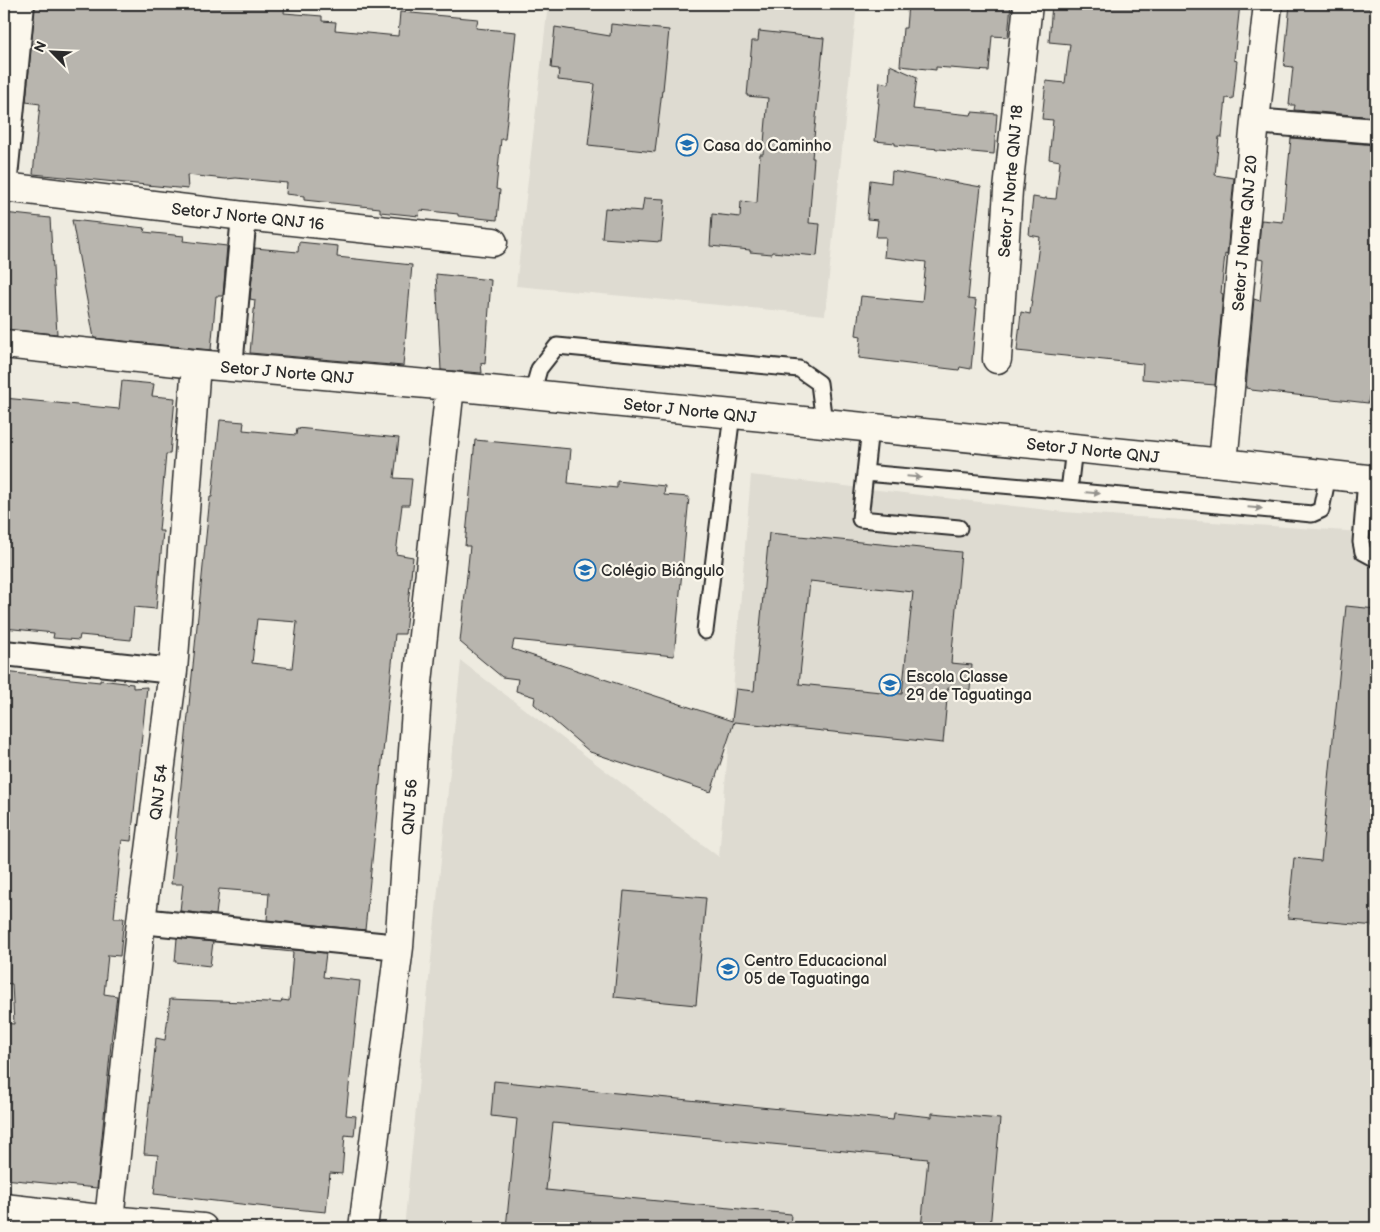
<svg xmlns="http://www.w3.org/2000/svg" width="1380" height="1232" viewBox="0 0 1380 1232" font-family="'Balsamiq Sans',sans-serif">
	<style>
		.built { fill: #dedbd1 }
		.building { fill: #b8b5ae; stroke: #2b2b2b; fill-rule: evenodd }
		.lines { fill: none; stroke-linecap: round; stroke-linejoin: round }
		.service-casing { stroke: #2b2b2b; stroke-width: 19 }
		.pedestrian-casing { stroke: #2b2b2b; stroke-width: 28 }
		.minor-casing { stroke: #2b2b2b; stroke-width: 31 }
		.service { stroke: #fbf7ec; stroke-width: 15 }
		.pedestrian { stroke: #fbf7ec; stroke-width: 24 }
		.minor { stroke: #fbf7ec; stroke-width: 28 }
		.oneway { fill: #93918c }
		.labels { text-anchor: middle; stroke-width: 4.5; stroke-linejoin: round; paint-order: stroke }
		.poi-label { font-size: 16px; fill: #2b2b2b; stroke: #fbf7ec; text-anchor: start }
		.street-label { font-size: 16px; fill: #2b2b2b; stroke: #fbf7ec }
	</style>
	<rect width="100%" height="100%" fill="#eeebe0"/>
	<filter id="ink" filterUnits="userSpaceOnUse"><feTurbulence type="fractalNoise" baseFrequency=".02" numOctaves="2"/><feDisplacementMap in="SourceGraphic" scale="10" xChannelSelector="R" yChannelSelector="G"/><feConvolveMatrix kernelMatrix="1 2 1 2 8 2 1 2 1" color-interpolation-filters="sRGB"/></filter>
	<g filter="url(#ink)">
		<path class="built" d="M 548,4 L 857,4 L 825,315 L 516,286 Z
			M 751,475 L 1064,512 L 1376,533 L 1376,1228 L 404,1228 L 461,661 L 719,857 Z"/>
		<path class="building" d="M 4,4 L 8,4 L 4,49 Z
			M 35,4 L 285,4 L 284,13 L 322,16 L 322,21 L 336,22 L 335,30 L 398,36 L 400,12 L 478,19 L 476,28 L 516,32 L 505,139 L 501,139 L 496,189 L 500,190 L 497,220 L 458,216 L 458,214 L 420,210 L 419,216 L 380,212 L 380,208 L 304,200 L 304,196 L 286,194 L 287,183 L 236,178 L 226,179 L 187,175 L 188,189 L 33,174 L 40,104 L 26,102 Z
			M 908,4 L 1011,4 L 1008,37 L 992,36 L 989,71 L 936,67 L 936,70 L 900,66 L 903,28 L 906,28 Z
			M 1052,4 L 1240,4 L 1234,60 L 1237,61 L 1233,99 L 1226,98 L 1222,137 L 1219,137 L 1215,175 L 1234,178 L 1227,255 L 1225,254 L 1221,293 L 1223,294 L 1215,385 L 1142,379 L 1143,364 L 1017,351 L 1021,312 L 1030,314 L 1040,237 L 1029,235 L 1033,197 L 1045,199 L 1045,198 L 1056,199 L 1060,161 L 1049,159 L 1053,120 L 1042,119 L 1046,81 L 1065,83 L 1070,44 L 1049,42 Z
			M 1290,4 L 1376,4 L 1376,117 L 1294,110 L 1295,105 L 1289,105 L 1293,67 L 1284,66 Z
			M 611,24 L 669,30 L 663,90 L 662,90 L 655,152 L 588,145 L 595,84 L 558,80 L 559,69 L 551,68 L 555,27 L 610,36 Z
			M 759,31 L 824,38 L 812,158 L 814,158 L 809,223 L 820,224 L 817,256 L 772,252 L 772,254 L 750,252 L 750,250 L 710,246 L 712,214 L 740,217 L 741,201 L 757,203 L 760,154 L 763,154 L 768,98 L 747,96 L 752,41 L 758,41 Z
			M 890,65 L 917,77 L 913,109 L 971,115 L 972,112 L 997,114 L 994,154 L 895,145 L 895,143 L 875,141 L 879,103 L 878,103 L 880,82 L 889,84 Z
			M 1291,138 L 1376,145 L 1376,386 L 1371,386 L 1368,403 L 1251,390 L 1251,389 L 1246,388 L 1254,299 L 1260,301 L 1264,260 L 1258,259 L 1261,220 L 1283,222 Z
			M 892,171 L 981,187 L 976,229 L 975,229 L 968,299 L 976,300 L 975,308 L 977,308 L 971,369 L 960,367 L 959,370 L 859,358 L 861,336 L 856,335 L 861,296 L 922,302 L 926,262 L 884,257 L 886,237 L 876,237 L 878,220 L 867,219 L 870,180 L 891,183 Z
			M 644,198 L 665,199 L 661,242 L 602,238 L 605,208 L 642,211 Z
			M 4,213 L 50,218 L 57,334 L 4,329 Z
			M 72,220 L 145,228 L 144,232 L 184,236 L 183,241 L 227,246 L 223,296 L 216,296 L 211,350 L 94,338 Z
			M 299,242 L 338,246 L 337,257 L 412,265 L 403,366 L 250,353 L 255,300 L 250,299 L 255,248 L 298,252 Z
			M 436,274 L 491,280 L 485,364 L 481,363 L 482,373 L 441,370 Z
			M 122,381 L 154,384 L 152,396 L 175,398 L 170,454 L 166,454 L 159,531 L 163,531 L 156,609 L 134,607 L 131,640 L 80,635 L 79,640 L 53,638 L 54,633 L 4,628 L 4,398 L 119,409 Z
			M 220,420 L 244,422 L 243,430 L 296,435 L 297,428 L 399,438 L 394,478 L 412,479 L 409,505 L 402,505 L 396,554 L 413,557 L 409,595 L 405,634 L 395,634 L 365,930 L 267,920 L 269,893 L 219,889 L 216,915 L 180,911 L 183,884 L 171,884 L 210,497 L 212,497 ZM 257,619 L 297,622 L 292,668 L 252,663 Z
			M 475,440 L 571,449 L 568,483 L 617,488 L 617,481 L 665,486 L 664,495 L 689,497 L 674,656 L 514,640 L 512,649 L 732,721 L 736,689 L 754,691 L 769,533 L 961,552 L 951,663 L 972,665 L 970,690 L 948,688 L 943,743 L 734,722 L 711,792 L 590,752 L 534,704 L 535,697 L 516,691 L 518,679 L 502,677 L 460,642 L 470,546 L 465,546 ZM 810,581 L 913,592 L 902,694 L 799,684 Z
			M 1346,606 L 1376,609 L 1376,926 L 1288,918 L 1294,858 L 1321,861 Z
			M 4,672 L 100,682 L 100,680 L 133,684 L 133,688 L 147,687 L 131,841 L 122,840 L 114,918 L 124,918 L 120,956 L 108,955 L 104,994 L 117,996 L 112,1034 L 97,1188 L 4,1179 L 4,1023 L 14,1024 L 12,984 L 4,983 Z
			M 624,891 L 706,898 L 696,1005 L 614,997 Z
			M 177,938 L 213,942 L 210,966 L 175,962 Z
			M 263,947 L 326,953 L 323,977 L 360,981 L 346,1115 L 356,1116 L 354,1136 L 345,1135 L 342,1174 L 330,1173 L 326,1212 L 284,1208 L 284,1209 L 154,1194 L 158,1155 L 144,1154 L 156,1038 L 165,1040 L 170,999 L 268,1003 L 269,1002 L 281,1003 L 282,1000 L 289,1001 L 293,952 L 263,949 Z
			M 494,1081 L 893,1120 L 894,1113 L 932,1117 L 932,1113 L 1000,1119 L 990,1228 L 921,1228 L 928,1159 L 553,1123 L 546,1190 L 791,1214 L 790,1228 L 575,1228 L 543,1225 L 542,1228 L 506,1228 L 517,1119 L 491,1116 Z"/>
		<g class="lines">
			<g class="service-casing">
				<path id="service" d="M 532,394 L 539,369 L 557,346 L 799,369 L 819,383 L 824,423
					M 870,428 L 860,519 L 959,528
					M 865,473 L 1069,491 L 1312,514 L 1321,510 L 1328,475
					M 1366,479 L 1361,542 L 1363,552 L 1376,559
					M 1069,491 L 1074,448
					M 705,631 L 732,414
					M 28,1228 L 29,1211"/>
			</g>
			<g class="pedestrian-casing">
				<path id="pedestrian" d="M 1255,121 L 1376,131
					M 4,187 L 22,4
					M 230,367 L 244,216
					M 4,653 L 173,671
					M 141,921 L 399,947"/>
			</g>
			<g class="minor-casing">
				<path id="minor" d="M 4,187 L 244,216 L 493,242
					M 4,344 L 196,364 L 450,386 L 824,423 L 1223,463 L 1376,480
					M 997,359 L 1008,190 L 1028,4
					M 1223,463 L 1255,121 L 1268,4
					M 4,1208 L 109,1220 L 203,1228
					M 109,1220 L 141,921 L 173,671 L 196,364
					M 363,1228 L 399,947 L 418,682 L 450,386"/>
			</g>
			<use href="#service" class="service"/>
			<use href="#pedestrian" class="pedestrian"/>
			<use href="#minor" class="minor"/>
		</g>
		<defs><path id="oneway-solid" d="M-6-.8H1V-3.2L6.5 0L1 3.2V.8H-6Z" transform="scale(1.25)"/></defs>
		<g class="oneway">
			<use href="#oneway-solid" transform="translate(914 477) rotate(5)"/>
			<use href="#oneway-solid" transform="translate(1093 493) rotate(5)"/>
			<use href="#oneway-solid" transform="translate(1255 508) rotate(5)"/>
		</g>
	</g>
	<defs>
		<g id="school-ring" transform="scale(1.125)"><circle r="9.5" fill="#fbf7ec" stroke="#1f6fb2" stroke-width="1.5"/><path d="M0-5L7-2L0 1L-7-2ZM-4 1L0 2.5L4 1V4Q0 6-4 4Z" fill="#1f6fb2"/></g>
	</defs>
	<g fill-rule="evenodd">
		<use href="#school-ring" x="687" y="145"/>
		<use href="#school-ring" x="585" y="570"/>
		<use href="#school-ring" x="890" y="685"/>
		<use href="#school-ring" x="728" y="969"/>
	</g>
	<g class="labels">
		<g class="poi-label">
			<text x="703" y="151">Casa do Caminho</text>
			<text x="601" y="576">Colégio Biângulo</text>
			<text x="906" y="682">Escola Classe<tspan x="906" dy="18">29 de Taguatinga</tspan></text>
			<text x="744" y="966">Centro Educacional<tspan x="744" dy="18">05 de Taguatinga</tspan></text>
		</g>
		<g class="street-label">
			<text transform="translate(1010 181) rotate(-85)" y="6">Setor J Norte QNJ 18</text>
			<text transform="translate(248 216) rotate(6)" y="6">Setor J Norte QNJ 16</text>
			<text transform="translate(1244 233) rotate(-85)" y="6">Setor J Norte QNJ 20</text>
			<text transform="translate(287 372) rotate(5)" y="6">Setor J Norte QNJ</text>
			<text transform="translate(690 410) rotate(6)" y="6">Setor J Norte QNJ</text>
			<text transform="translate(1093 450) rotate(6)" y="6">Setor J Norte QNJ</text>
			<text transform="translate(158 792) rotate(-83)" y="6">QNJ 54</text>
			<text transform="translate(409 807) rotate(-86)" y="6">QNJ 56</text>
		</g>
	</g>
	<rect width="1380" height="1232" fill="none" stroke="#fbf7ec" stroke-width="20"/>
	<rect x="10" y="10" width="1360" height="1212" fill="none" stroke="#2b2b2b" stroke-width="2" filter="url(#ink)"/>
	<g transform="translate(52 52) rotate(294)" stroke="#fbf7ec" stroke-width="4" paint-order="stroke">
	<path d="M0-4L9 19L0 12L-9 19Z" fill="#2b2b2b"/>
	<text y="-8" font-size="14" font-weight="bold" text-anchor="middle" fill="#2b2b2b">N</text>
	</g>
</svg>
